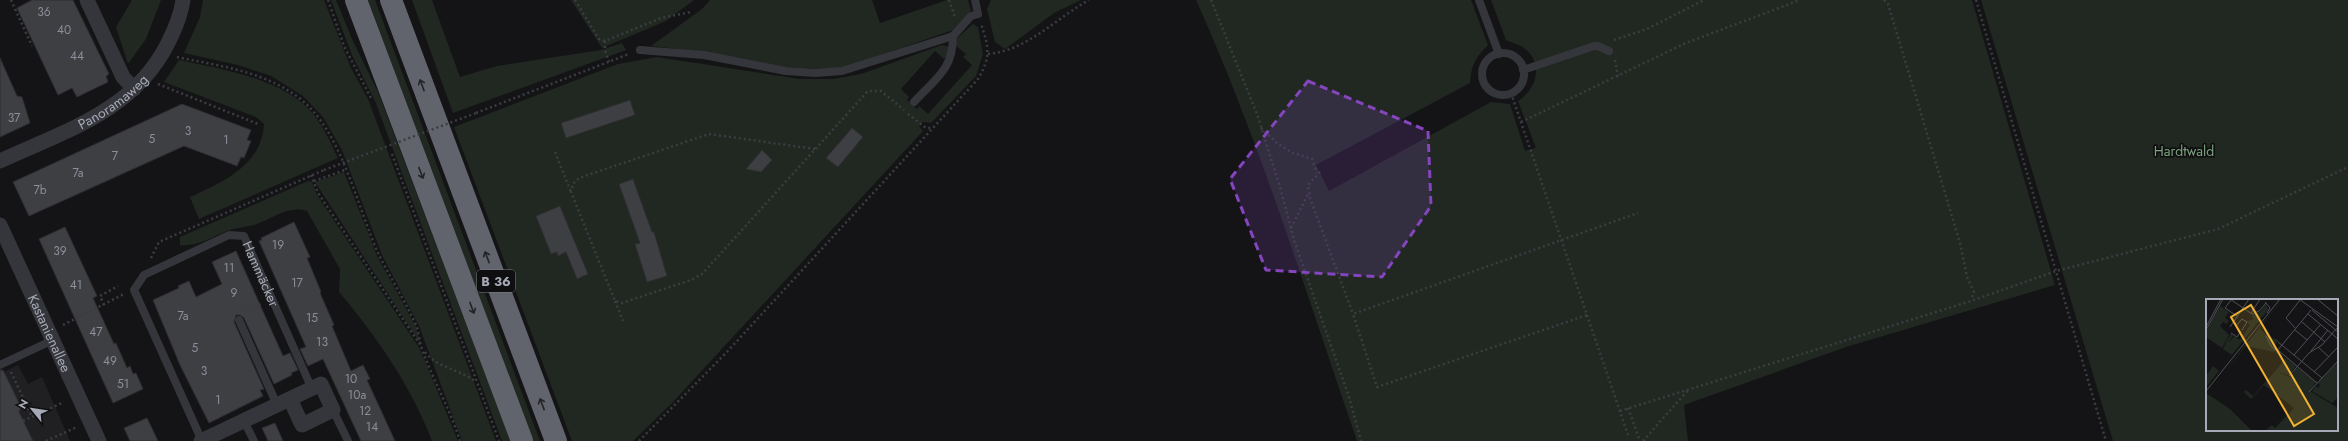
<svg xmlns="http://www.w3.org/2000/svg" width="2348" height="441" viewBox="0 0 2348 441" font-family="Jost,sans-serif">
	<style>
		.built { fill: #202023 }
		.green { fill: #202821; fill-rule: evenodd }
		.building { fill: #3e3f43; stroke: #2e2e32 }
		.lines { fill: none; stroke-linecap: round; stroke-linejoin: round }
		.path { stroke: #3b3d42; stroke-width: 2.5; stroke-dasharray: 2 3; stroke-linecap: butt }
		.lane { stroke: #35363b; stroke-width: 8 }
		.street { stroke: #35363b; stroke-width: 15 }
		.highway { stroke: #61646c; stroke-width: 22 }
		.path-bridge { stroke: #3b3d42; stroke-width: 2.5; stroke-dasharray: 2 3; stroke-linecap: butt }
		.oneway { stroke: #242428 }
		.marked { fill: #8445bd; fill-opacity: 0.2; stroke: #8445bd; stroke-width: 3; stroke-dasharray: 8 5; stroke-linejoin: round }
		.labels { text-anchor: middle; stroke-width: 3.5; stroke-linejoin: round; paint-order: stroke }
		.number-label { font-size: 12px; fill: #8c8f99 }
		.shield { fill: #0f0f11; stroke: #797c84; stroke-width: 1 }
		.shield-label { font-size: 13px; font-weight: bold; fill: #a6aab6 }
		.street-label { font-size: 14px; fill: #a6aab6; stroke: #0f0f11 }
		.park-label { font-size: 14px; fill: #7da17f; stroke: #0f0f11 }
		.inset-road { fill: none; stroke: #4e5056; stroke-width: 1 }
		.view { fill: #f1b231; fill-opacity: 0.15; stroke: #f1b231; stroke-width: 2 }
		.inset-edge { fill: none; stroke: #a6aab6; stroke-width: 2 }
	</style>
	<rect width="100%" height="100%" fill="#141416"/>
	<path class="built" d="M 18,365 L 28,384 L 42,377 L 70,441 L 0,441 L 0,374 Z"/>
	<path class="green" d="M 132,0 L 161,0 L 146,39 L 128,64 L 116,27 Z
		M 203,0 L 324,0 L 351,68 L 368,99 L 496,441 L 462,441 L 419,326 L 382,255 L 342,150 L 323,117 L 303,96 L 271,76 L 238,65 L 184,53 L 200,17 Z
		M 331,0 L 336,0 L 352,39 L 378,92 L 511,441 L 502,441 L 375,101 L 352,55 Z
		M 368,0 L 375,0 L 540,441 L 533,441 Z
		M 412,0 L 432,0 L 460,77 L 497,66 L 601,50 L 622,43 L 626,50 L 453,113 Z
		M 571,0 L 694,0 L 666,21 L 602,48 Z
		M 710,0 L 872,0 L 880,23 L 947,0 L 968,0 L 971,11 L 953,30 L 843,68 L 816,69 L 784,67 L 706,52 L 651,46 L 702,9 Z
		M 991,0 L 1081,0 L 1054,13 L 1005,49 L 995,42 L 987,9 Z
		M 1196,0 L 1471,0 L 1488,45 C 1476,57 1471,65 1470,83 L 1316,165 L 1329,191 L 1491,102 L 1510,104 L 1525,151 L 1536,148 L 1518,101 C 1537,89 1544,63 1524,48 C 1519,44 1512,43 1506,40 L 1491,0 L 1972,0 L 2055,285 L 1846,347 L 1684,405 L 1688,441 L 1357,441 C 1306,293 1260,142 1196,0 Z
		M 1981,0 L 2348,0 L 2348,441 L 2113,441 ZM 2207,300 L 2337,300 L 2337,430 L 2207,430 Z
		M 973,24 L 978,27 L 983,54 L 976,76 L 931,123 L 922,122 L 919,126 L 923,131 L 672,403 L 633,441 L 572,441 L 454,127 L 618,64 L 657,57 L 800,79 L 833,79 L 861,74 L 942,45 L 949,47 L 948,54 L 944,59 L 935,51 L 901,89 L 909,97 L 907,100 L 917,109 L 919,106 L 928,114 L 972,65 L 963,57 L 966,54 L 956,46 L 957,38 Z
		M 179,60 C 221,69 286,79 314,115 C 324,128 331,143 338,158 L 199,219 L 190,197 C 223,182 262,165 264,124 L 256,117 L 164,82 Z
		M 344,172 L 377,256 L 416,327 L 420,343 L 315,182 Z
		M 308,181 L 312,182 L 317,195 L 420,349 L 458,441 L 432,441 C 411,386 377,337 339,292 L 340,269 L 307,211 C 287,205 273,219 254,225 C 245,227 236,228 227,231 C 211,237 198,247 180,245 L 180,237 Z"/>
	<path class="building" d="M 32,0 L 73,0 L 109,74 L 106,76 L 108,82 L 77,97 L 72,88 L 58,95 L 17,8 Z
		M 0,58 L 17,96 L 22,97 L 30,123 L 0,137 Z
		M 630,100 L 635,115 L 566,138 L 561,123 Z
		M 182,104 L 251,130 L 247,140 L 251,141 L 244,158 L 241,157 L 237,166 L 184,146 L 29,216 L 13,182 Z
		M 852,128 L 863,137 L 838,167 L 826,158 Z
		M 762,150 L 772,160 L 761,172 L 746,169 Z
		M 633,179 L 652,232 L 654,232 L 667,276 L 647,282 L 635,244 L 640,243 L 619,184 Z
		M 560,206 L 588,274 L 577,279 L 566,252 L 558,256 L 557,252 L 551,254 L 536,216 Z
		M 294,222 L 310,257 L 307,258 L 321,292 L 320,293 L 334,325 L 332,326 L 351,371 L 363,365 L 370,379 L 367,380 L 395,441 L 361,441 L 323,359 L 308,366 L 300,349 L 306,347 L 259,241 L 262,240 L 261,238 Z
		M 65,227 L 97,296 L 93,298 L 114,344 L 116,343 L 127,368 L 130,366 L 133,374 L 136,373 L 143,389 L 113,403 L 39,239 Z
		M 236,251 L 283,356 L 290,353 L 298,370 L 291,373 L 292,375 L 274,384 L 244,318 L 240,315 L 236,315 L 234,322 L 264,389 L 260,390 L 263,396 L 209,423 L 180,365 L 153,300 L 179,288 L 178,286 L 189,281 L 196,297 L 222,284 L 212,262 Z
		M 0,370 L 3,370 L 21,407 L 19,412 L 33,441 L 0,441 Z
		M 147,418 L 158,441 L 130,441 L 124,428 Z
		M 275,423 L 283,441 L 268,441 L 262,428 Z"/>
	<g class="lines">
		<path class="path" d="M 11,0 L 32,46
			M 328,0 L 344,46 L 371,98
			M 575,0 L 599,39 L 605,41 L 661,18 L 691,12
			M 949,0 L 955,17
			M 1211,0 L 1257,114 L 1280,187 L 1294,240 L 1349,397 L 1361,441
			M 1884,0 L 1888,4 L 1960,243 L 1967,277 L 1974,292 L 1971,300
			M 1976,0 L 2106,441
			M 1614,40 L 1647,29 L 1704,0
			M 605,41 L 605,50 L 609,62
			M 988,54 C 1028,50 1055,19 1089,0
			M 177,57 C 219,66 264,71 299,98 C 342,130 357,208 379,255 C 391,279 405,301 416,325 C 419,332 419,341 422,349 C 433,380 450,409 460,441
			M 1615,60 L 1618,77
			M 158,84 L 258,124
			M 1511,93 L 1587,315 L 1377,387 L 1353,314 L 1638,213
			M 476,113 L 629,54
			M 908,114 L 926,128 L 932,128
			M 1521,122 L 1686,43 L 1800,0
			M 1261,128 L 1278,144 L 1293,153 L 1312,159 L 1317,173
			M 815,149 L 709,134 L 579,178 L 573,184 L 571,192 L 615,301 L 622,303 L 691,280 L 702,274 L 868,91 L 881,91 L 904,110
			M 555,152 L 571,192
			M 392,154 L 499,441
			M 1320,172 L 1308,185 L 1310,198 L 1353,314
			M 311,175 L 318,193 L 421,346
			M 314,181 L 345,170
			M 1291,228 L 1309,192
			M 151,258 L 159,242 L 324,170
			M 615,301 L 623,321
			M 104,305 L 100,296 L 118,286
			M 245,311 L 262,303
			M 1587,315 L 1629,438
			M 63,325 L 124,294
			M 425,352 C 437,368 460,369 476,382
			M 11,372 L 32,417
			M 1628,408 L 1640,441
			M 1620,411 L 1971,301 L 2056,271 L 2218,229 L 2348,167
			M 23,421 L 64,402
			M 46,441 L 77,427
			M 639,441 L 726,353 L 978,79 C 991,57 989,47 981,24
			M 1643,441 L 1689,389"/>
		<g class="lane">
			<path d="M 1479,0 L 1499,54"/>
			<path d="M 640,50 L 704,55 L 786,71 L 815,73 L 842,71 L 953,36 L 971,16 L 978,14 L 975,0"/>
			<circle cx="1503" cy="74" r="21"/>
			<path d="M 1523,70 L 1594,46 L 1598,46 L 1609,51"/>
			<path d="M 914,102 C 936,78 953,70 953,36"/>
			<path d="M 239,320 L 277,405"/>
			<path d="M 0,365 L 53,340"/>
			<path d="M 333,410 L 348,441"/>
			<path d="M 244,421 L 254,441"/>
			<path id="s1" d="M 202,441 L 134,290 L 144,275 L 229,235 L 244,236 L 312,389"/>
		</g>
		<g class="street">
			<path d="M 87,0 L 123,77 L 134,89"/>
			<path id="s2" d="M 0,161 C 65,131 134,111 168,43 C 175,29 181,15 183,0"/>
			<path id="s3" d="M 0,225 L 99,441"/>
			<path d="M 201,441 L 321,384 L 333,410 L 302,425 L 290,399"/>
		</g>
		<path class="highway" d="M 356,0 L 522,441
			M 391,0 L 556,441"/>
		<path class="path-bridge" d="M 324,170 L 476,113"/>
	</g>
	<defs><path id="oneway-shaft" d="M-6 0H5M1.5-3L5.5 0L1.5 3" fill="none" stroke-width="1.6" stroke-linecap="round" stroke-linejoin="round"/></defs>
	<g class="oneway">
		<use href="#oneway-shaft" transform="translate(422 85) rotate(-110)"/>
		<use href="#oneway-shaft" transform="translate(421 173) rotate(69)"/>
		<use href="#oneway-shaft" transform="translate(487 257) rotate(-111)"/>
		<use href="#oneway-shaft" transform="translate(472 308) rotate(69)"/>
		<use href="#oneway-shaft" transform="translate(542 404) rotate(-111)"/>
	</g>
	<path class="marked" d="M 1308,81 L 1428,131 L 1431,206 L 1382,277 L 1266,270 L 1230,179 Z"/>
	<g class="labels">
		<g class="number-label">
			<text x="44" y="16">36</text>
			<text x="64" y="34">40</text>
			<text x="77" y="60">44</text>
			<text x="14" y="122">37</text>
			<text x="188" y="135">3</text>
			<text x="152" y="143">5</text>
			<text x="226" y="144">1</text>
			<text x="115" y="160">7</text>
			<text x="78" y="177">7a</text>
			<text x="40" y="194">7b</text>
			<text x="278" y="249">19</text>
			<text x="60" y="255">39</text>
			<text x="229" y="272">11</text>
			<text x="297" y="287">17</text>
			<text x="76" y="289">41</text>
			<text x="234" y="297">9</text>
			<text x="183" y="320">7a</text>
			<text x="312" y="322">15</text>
			<text x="96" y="336">47</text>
			<text x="322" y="346">13</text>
			<text x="195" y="352">5</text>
			<text x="110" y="365">49</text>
			<text x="204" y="375">3</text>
			<text x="351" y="383">10</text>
			<text x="123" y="388">51</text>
			<text x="357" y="399">10a</text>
			<text x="218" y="404">1</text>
			<text x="365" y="415">12</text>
			<text x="372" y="431">14</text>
		</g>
		<rect class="shield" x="477" y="270" width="38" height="22" rx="3"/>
		<g class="shield-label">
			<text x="496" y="286">B 36</text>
		</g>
		<g class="street-label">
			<text dy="5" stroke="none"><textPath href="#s2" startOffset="128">Panoramaweg</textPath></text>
			<text dy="5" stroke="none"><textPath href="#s1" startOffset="334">Hammäcker</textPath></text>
			<text dy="5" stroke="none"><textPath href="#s3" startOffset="119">Kastanienallee</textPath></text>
		</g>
		<g class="park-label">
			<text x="2184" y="156">Hardtwald</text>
		</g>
	</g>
	<g transform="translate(2206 299)">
		<rect width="132" height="132" fill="#141416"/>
		<path d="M 77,0 L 54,29 L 59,35 L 61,31 L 66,39 L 73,41 L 68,47 L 72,50 L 68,53 L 40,47 L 18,74 L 52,30 L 58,35 L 52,30 ZM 60,5 L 62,11 L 0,88 L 0,77 L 7,67 L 13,72 L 26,56 L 17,50 L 21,41 L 25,35 L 27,36 L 22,44 L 28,37 L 34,41 L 44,26 L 40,22 L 47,21 L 46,16 L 54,13 ZM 14,7 L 23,13 L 19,19 L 23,22 L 21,25 L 17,23 L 14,27 L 23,36 L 16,49 L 0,38 L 0,32 ZM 71,52 L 90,67 L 83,76 L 72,73 L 84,78 L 91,68 L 110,83 L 104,92 L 132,109 L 132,132 L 59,132 L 66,126 L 69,129 L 88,109 L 58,86 L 45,100 L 38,93 L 40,91 L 47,97 L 71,70 L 79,59 L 70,54 ZM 132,63 L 132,98 L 126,104 L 106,92 L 110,87 L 112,89 L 114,86 L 112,84 ZM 0,94 L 24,110 L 46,132 L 0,132 Z" fill="#202821"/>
		<path class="inset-road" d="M 24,0 L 46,15 L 53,12 L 60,4M 93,0 L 132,28M 111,0 L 132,17M 25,1 L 19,9 L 31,17M 59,3 L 64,9 L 61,14M 106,11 L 132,33M 45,14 L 54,0M 102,15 L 132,40M 96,23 L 119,43M 30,27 L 36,20 L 41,23 L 36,31M 0,28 L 15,0M 24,28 L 43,0M 90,30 L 80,19 L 94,1M 0,31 L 17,0M 89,31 L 101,41M 25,34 L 31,38 L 35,32M 60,37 L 65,47 L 71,52 L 105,11M 72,43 L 116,79M 112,48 L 123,58M 72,51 L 111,84M 105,52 L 122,31M 88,56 L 115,25M 108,73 L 132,48M 83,77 L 103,54 L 116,46 L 132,28M 0,92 L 74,0M 103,93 L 132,62"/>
		<path class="view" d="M 45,6 L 108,115 L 88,127 L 25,18 Z"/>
		<rect width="132" height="132" class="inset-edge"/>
	</g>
	<g transform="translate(32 409) rotate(300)" stroke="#0f0f11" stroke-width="3" paint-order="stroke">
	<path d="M0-3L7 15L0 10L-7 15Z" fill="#a6aab6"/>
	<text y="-6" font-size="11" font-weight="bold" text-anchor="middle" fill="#a6aab6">N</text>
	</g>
</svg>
